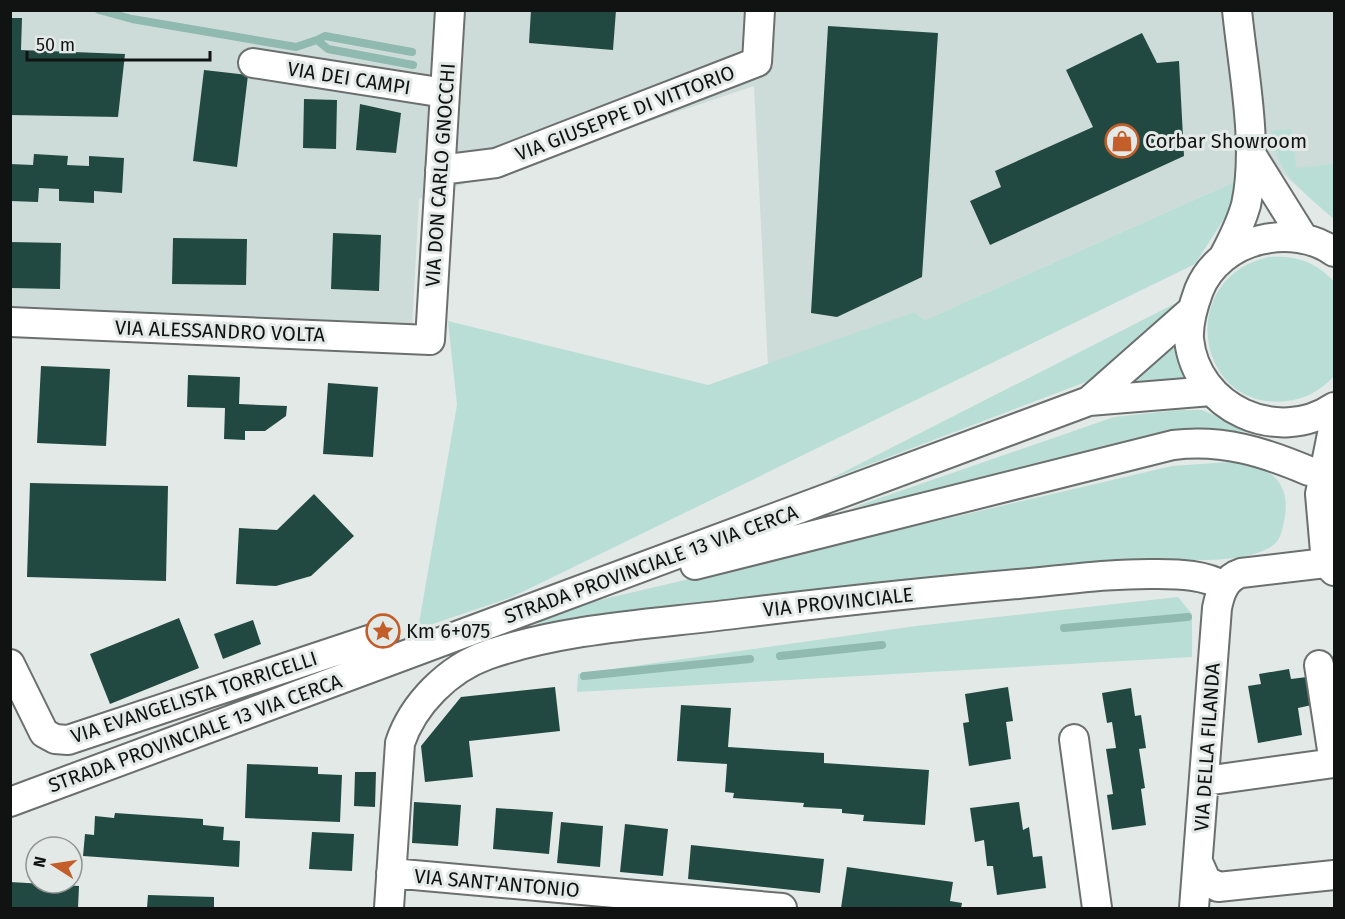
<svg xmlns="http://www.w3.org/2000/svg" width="1345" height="919" viewBox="0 0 1345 919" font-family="'Fira Sans',sans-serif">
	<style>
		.built { fill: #cedcd9 }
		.green { fill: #b9ded5 }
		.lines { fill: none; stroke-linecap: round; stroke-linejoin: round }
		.stream { stroke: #90b9b0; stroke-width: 8 }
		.building { fill: #224941 }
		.minor-casing { stroke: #6b6f6e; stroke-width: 32 }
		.minor { stroke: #fff; stroke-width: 28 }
		.labels { text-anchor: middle; stroke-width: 6; stroke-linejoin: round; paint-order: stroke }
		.street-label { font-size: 20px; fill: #111312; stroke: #e3e9e7 }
		.poi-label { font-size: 20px; fill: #111312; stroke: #e3e9e7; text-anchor: start }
	</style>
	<rect width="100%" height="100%" fill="#e3e9e7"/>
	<path class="built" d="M 11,11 L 1232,11 L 1241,179 L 925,320 L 914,312 L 768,366 L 754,86 L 419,199 L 412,329 L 11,313 Z
		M 1241,11 L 1334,11 L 1334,219 L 1255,149 Z"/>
	<path class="green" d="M 1292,129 L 1296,168 L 1334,164 L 1334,219 C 1304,193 1276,173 1271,131 Z
		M 1241,179 L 1229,211 L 1195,264 L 512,597 L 418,629 L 457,405 L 448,321 L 708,385 L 914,312 L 925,320 Z
		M 1269,257 C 1295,255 1317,262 1334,282 L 1334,376 C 1322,390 1305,399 1287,401 C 1195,412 1175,277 1269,257 Z
		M 1178,302 L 1152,340 L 1096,378 L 826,481 Z
		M 1175,347 L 1185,381 L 1123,388 Z
		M 1179,410 L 1202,410 L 1255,433 L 1206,428 L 1187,430 L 951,491 L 851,508 L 1114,417 Z
		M 1230,462 C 1272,464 1294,484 1283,526 C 1281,536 1278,543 1269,548 C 1241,563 1199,559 1169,561 L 524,633 L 557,610 L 1172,466 Z
		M 1178,597 L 1192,614 L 1192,657 L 577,692 L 578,674 L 916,626 Z"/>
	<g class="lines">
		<path class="stream" d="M 99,10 L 132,19 L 296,47 L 317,40 L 328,49 L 413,65
			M 317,40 L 325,36 L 412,52
			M 1064,628 L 1188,617
			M 780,656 L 882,645
			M 584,676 L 750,659"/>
	</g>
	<path class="building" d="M 531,10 L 616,10 L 613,50 L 529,43 Z
		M 10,18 L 22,18 L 21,50 L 125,54 L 118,117 L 10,115 Z
		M 828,26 L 938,33 L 922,277 L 837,317 L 811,313 Z
		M 1142,33 L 1157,63 L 1179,61 L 1184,156 L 990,245 L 970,201 L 1001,187 L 995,171 L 1093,127 L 1066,70 Z
		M 204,70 L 248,75 L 237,167 L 193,161 Z
		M 304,99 L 337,100 L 336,149 L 303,148 Z
		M 360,104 L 401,113 L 396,153 L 356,150 Z
		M 34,154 L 68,156 L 67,165 L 89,166 L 89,156 L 124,158 L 122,193 L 94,191 L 94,203 L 59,201 L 59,189 L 39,188 L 38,202 L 10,201 L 10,164 L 33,165 Z
		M 333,233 L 381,235 L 379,291 L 331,289 Z
		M 173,238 L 247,239 L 246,285 L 172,284 Z
		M 10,242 L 61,243 L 60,289 L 10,288 Z
		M 41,366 L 110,369 L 106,446 L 37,443 Z
		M 188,375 L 240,377 L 239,404 L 287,406 L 286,416 L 265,431 L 245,431 L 245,440 L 224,439 L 225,408 L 187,407 Z
		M 328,383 L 378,387 L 373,457 L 323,454 Z
		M 30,483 L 168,486 L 166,581 L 27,577 Z
		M 314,494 L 354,536 L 311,576 L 276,586 L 236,584 L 239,528 L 277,530 Z
		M 179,618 L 199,668 L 110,704 L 90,654 Z
		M 253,620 L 261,644 L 223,659 L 214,634 Z
		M 1289,669 L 1291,679 L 1307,677 L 1312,705 L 1298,708 L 1302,735 L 1258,743 L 1248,686 L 1261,684 L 1259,674 Z
		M 555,687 L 560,731 L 469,741 L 473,777 L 425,782 L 421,746 L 461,697 Z
		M 1008,687 L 1013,721 L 1006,722 L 1011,759 L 969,766 L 963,723 L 969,722 L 965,694 Z
		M 1131,688 L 1135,716 L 1141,715 L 1146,748 L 1139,749 L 1145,788 L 1141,789 L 1146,825 L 1112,830 L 1107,795 L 1113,794 L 1106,749 L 1116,748 L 1112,722 L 1107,723 L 1102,693 Z
		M 681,705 L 731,708 L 728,747 L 824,753 L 824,763 L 929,770 L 925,825 L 863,821 L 864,815 L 842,813 L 842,809 L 803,807 L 804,803 L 733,798 L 734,793 L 725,792 L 727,764 L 677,761 Z
		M 247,764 L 318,767 L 318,774 L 342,775 L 340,822 L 245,818 Z
		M 355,772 L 376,772 L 375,807 L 354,806 Z
		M 414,802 L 461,805 L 458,846 L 412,843 Z
		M 1019,802 L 1023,830 L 1029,827 L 1033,857 L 1042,856 L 1046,888 L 997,895 L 993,866 L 987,866 L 984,840 L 975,842 L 970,808 Z
		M 496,808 L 553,812 L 549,854 L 493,849 Z
		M 115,813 L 203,819 L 203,825 L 224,827 L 223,840 L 240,841 L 239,867 L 83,856 L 85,834 L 94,835 L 95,816 L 114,818 Z
		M 561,822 L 603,826 L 600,867 L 557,863 Z
		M 625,824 L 668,829 L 663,876 L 620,872 Z
		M 312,832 L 354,834 L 352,871 L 309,869 Z
		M 691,845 L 824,859 L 820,893 L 688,879 Z
		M 847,867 L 953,882 L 950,901 L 962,903 L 961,908 L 841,908 Z
		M 10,882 L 79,886 L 78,908 L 10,908 Z
		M 148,895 L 214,897 L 214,908 L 147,908 Z"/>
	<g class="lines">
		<g class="minor-casing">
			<path id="minor" d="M 253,63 L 445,93
				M 1251,154 L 1304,239
				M 440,170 L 496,163 L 757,62 L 760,10
				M 1334,252 C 1314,237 1285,234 1260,240 C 1233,246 1209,265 1199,290 C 1193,306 1188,322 1189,339 C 1196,409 1278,445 1334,407
				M 1224,256 C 1233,239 1241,223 1246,205 C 1259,145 1243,71 1237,10
				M 10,322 L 430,340 L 450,10
				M 1089,401 L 1190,312
				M 1334,424 L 1320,494 L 1326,563 L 1334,571
				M 695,565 L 1173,445 C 1223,439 1264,452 1309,471
				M 10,664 L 44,733 L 55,739 L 68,740 L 384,635
				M 1319,665 L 1334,763
				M 1074,739 L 1097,908
				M 1205,781 L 1334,763
				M 10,802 L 1089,401 L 1211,391
				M 1198,862 L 1206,880 L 1218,887 L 1334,875
				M 391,873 L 782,908
				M 389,908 L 400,743 C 413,704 448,669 487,655 C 568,627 658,624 742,613 C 834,602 925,592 1018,584 C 1064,580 1111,573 1158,574 C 1181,574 1204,575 1224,586
				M 1194,908 L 1217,608 C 1220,593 1225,578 1241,573 L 1334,562"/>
		</g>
		<use href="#minor" class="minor"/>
	</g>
	<defs>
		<g id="shop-ring" transform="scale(1.725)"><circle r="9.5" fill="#e3e9e7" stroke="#c35e2b" stroke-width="1.5"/><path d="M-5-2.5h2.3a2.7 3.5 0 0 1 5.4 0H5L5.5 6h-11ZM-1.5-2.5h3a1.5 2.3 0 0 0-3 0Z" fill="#c35e2b"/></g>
		<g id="sight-ring" transform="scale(1.725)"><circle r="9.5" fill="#e3e9e7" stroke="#c35e2b" stroke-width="1.5"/><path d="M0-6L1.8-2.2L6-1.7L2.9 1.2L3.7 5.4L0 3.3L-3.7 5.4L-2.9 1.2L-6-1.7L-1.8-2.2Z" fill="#c35e2b"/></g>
	</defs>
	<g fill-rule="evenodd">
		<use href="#shop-ring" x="1122" y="141"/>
		<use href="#sight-ring" x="383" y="631"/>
	</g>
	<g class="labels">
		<g class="street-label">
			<text transform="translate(349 78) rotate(9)" y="7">VIA DEI CAMPI</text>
			<text transform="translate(625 113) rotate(-21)" y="7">VIA GIUSEPPE DI VITTORIO</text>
			<text transform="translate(440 175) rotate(-86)" y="7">VIA DON CARLO GNOCCHI</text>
			<text transform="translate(220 331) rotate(2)" y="7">VIA ALESSANDRO VOLTA</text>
			<text transform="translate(651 564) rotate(-20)" y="7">STRADA PROVINCIALE 13 VIA CERCA</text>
			<text transform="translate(838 602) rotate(-6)" y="7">VIA PROVINCIALE</text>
			<text transform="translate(194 697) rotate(-18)" y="7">VIA EVANGELISTA TORRICELLI</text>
			<text transform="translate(195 733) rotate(-20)" y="7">STRADA PROVINCIALE 13 VIA CERCA</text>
			<text transform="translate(1207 747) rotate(-86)" y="7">VIA DELLA FILANDA</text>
			<text transform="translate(497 883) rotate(5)" y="7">VIA SANT'ANTONIO</text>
		</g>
		<g class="poi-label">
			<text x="1145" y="148">Corbar Showroom</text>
			<text x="406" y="638">Km 6+075</text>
		</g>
	</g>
	<rect width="1345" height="919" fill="none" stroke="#111312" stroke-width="24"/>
	<g transform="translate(54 865) rotate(282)"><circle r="28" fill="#e3e9e7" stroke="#8f9392" stroke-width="1.5"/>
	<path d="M0-4.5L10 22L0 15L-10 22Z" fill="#c35e2b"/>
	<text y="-9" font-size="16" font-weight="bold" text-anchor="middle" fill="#111312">N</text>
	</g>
	<path d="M27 51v9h183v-9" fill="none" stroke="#111312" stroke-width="3"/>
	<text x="36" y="51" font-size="18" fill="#111312" stroke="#e3e9e7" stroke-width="4.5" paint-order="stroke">50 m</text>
</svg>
